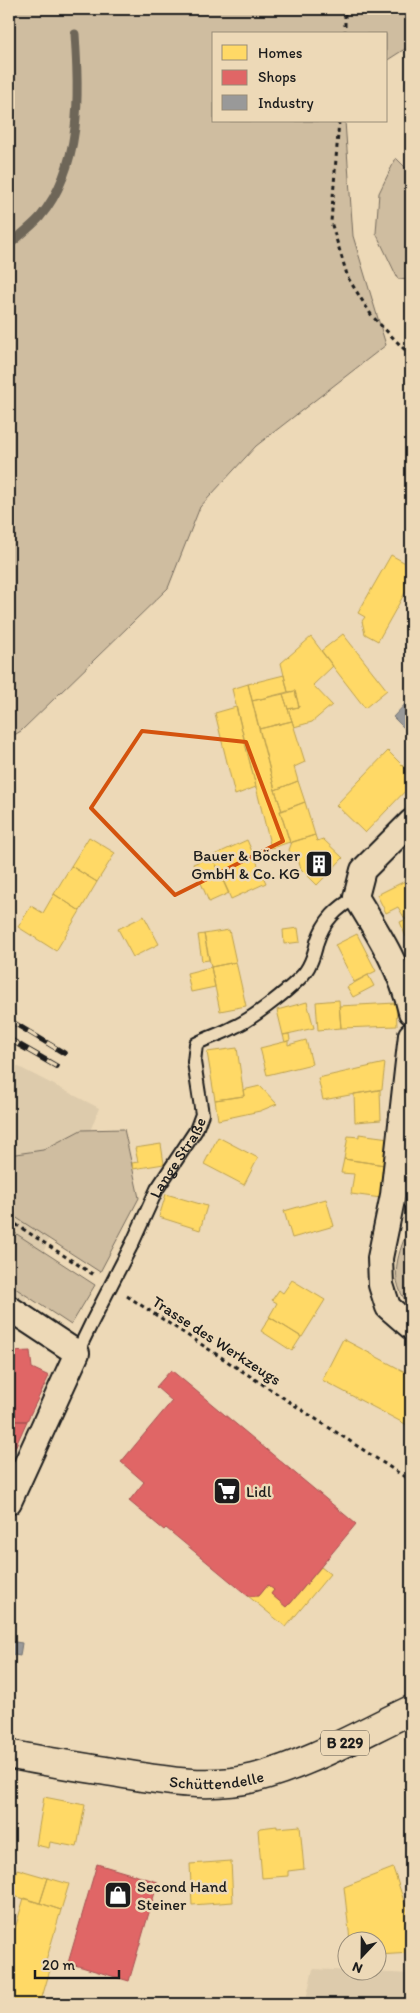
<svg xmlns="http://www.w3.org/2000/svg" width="420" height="2013" viewBox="0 0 420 2013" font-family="Itim,sans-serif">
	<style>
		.built { fill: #ddcbac }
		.green { fill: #cfbda0; stroke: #766c5e }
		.homes { fill: #ffd966; stroke: #bba050 }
		.shops { fill: #e06666; stroke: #a55050 }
		.industry { fill: #999; stroke: #747474 }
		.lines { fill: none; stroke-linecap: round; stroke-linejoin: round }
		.stream { stroke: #6e6659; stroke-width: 9 }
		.lane-casing { stroke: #1c1c1c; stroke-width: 16 }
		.street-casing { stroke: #1c1c1c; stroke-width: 28 }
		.primary-casing { stroke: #1c1c1c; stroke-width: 31 }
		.path { stroke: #1c1c1c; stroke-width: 3; stroke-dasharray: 4 4; stroke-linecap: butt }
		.lane { stroke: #edd9b7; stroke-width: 12 }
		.street { stroke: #edd9b7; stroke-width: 24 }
		.primary { stroke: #edd9b7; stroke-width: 28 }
		.rail-casing { stroke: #1c1c1c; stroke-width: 5.5 }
		.rail { stroke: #edd9b7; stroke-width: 4; stroke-dasharray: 11; stroke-linecap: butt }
		.lane-bridge-casing { stroke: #1c1c1c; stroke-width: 16; stroke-linecap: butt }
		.lane-bridge { stroke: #edd9b7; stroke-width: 12 }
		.marked { fill: none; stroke: #d4530e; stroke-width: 4; stroke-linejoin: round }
		.labels { text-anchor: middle; stroke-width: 5; stroke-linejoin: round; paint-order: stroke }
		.shield { fill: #edd9b7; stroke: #5b554a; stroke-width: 1 }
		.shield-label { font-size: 15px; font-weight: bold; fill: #1c1c1c }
		.poi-label { font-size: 16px; fill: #1c1c1c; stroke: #edd9b7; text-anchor: start }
		.street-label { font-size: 16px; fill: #1c1c1c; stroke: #edd9b7 }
	</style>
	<rect width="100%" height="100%" fill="#edd9b7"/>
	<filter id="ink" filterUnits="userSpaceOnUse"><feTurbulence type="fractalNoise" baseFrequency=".02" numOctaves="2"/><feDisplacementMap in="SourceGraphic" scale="10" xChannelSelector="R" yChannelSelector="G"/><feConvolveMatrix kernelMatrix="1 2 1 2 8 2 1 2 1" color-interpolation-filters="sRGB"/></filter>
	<g filter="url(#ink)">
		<path class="built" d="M 9,1062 L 99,1108 L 9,1342 Z
			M 313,1969 L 411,1974 L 411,2004 L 305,2004 Z"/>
		<path class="green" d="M 9,9 L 411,9 L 411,45 L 386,61 L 386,34 L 214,34 L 214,121 L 345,121 L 353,236 L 386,345 L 256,446 L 200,507 L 168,588 L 21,731 L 9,738 Z
			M 396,158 L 411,173 L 411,280 L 398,279 L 376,233 L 379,193 Z
			M 124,1129 L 139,1198 L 100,1272 L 9,1213 L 9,1155 L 43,1150 L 81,1130 Z
			M 411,1222 L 411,1308 C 386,1279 398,1254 411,1222 Z
			M 9,1229 L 95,1285 L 71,1325 L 9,1284 Z"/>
		<path class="homes" d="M 391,555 L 411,566 L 411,582 L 378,641 L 365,634 L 362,621 L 365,617 L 358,613 Z
			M 343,634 L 387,690 L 365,708 L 321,651 Z
			M 311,637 L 333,666 L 313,685 L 332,705 L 312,722 L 294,727 L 288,709 L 299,707 L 295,691 L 288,692 L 281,663 Z
			M 284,675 L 288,692 L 252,701 L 248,684 Z
			M 248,684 L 275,790 L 282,811 L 280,811 L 290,842 L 271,848 L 232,689 Z
			M 295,691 L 299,707 L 288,709 L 283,694 Z
			M 283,694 L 292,721 L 259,729 L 252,701 Z
			M 236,707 L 256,787 L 235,795 L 215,713 Z
			M 292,721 L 305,762 L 294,767 L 298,781 L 275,790 L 259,729 Z
			M 388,751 L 411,774 L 411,785 L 365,833 L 336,805 Z
			M 298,781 L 305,802 L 282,811 L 275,790 Z
			M 305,802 L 315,835 L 290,843 L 280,811 Z
			M 315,835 L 317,841 L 323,839 L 343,858 L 317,885 L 301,869 L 297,856 L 291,854 L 289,850 L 292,842 Z
			M 89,837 L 115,853 L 97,882 L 71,866 Z
			M 247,840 L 266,883 L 231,899 L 212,856 Z
			M 212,856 L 229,893 L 209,902 L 193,864 Z
			M 71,866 L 97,882 L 80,911 L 54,894 Z
			M 411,878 L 411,917 L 405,919 L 398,907 L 386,913 L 377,895 Z
			M 54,894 L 80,911 L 56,951 L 18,927 L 31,906 L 43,913 Z
			M 144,916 L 159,944 L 133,957 L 118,929 Z
			M 411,917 L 411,935 L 406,937 L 400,922 Z
			M 298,928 L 300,942 L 284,944 L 283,930 Z
			M 229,930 L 236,962 L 211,967 L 204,934 Z
			M 204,934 L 209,960 L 202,961 L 198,935 Z
			M 357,934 L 376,971 L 354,982 L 335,945 Z
			M 236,962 L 246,1006 L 220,1011 L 211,967 Z
			M 211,967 L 215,987 L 191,992 L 187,973 Z
			M 368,975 L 374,986 L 353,997 L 347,987 Z
			M 339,1000 L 341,1028 L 318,1030 L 316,1002 Z
			M 307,1002 L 314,1028 L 283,1035 L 277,1010 Z
			M 396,1003 L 397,1026 L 341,1028 L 339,1006 Z
			M 289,1034 L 290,1040 L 285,1042 L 283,1035 Z
			M 306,1040 L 312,1064 L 267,1075 L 260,1048 L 288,1041 L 288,1045 Z
			M 237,1048 L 244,1096 L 215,1100 L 207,1052 Z
			M 385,1063 L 382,1089 L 323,1100 L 318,1078 Z
			M 260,1086 L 277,1104 L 260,1111 L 218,1120 L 215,1100 L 244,1096 L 243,1090 Z
			M 380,1090 L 381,1120 L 355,1122 L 354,1094 Z
			M 359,1134 L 389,1138 L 385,1165 L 344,1159 L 348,1136 L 359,1137 Z
			M 218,1137 L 258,1158 L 244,1185 L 204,1164 Z
			M 161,1144 L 164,1164 L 133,1169 L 132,1163 L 138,1162 L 135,1148 Z
			M 344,1159 L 385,1165 L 381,1198 L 351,1194 L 354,1174 L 341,1173 Z
			M 166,1194 L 207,1206 L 200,1230 L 159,1217 Z
			M 326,1199 L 334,1226 L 292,1238 L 284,1211 Z
			M 292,1280 L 325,1300 L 302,1337 L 269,1317 L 277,1303 L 272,1300 L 279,1290 L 283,1293 Z
			M 270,1317 L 301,1337 L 292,1351 L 261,1331 Z
			M 343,1339 L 411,1375 L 411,1427 L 322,1380 Z
			M 321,1567 L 330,1574 L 286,1627 L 248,1596 L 259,1596 L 268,1585 L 274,1590 L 271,1594 L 286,1607 L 289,1604 L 290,1604 Z
			M 44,1797 L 85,1805 L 77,1847 L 50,1842 L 49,1848 L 36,1845 Z
			M 277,1826 L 277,1828 L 300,1826 L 304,1869 L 288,1871 L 288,1876 L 262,1878 L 258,1830 L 260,1828 Z
			M 231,1861 L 233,1902 L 192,1905 L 190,1864 Z
			M 393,1868 L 411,1922 L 411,1953 L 378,1955 L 378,1940 L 350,1940 L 344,1887 Z
			M 17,1869 L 48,1878 L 40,1903 L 10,1895 Z
			M 48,1878 L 69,1884 L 61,1910 L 40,1903 Z
			M 24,1898 L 61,1910 L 44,1968 L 50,1970 L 40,2004 L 9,2004 L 9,1949 Z
			M 411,1902 L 411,1922 L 405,1904 Z"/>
		<path class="shops" d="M 30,1351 L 32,1368 L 49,1376 L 27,1421 L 9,1421 L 9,1352 Z
			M 171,1370 L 356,1524 L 290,1604 L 289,1604 L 286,1607 L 271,1594 L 274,1590 L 268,1585 L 259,1596 L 248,1596 L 166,1528 L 164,1530 L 129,1501 L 144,1482 L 121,1462 L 172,1401 L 156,1387 Z
			M 9,1421 L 27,1421 L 9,1461 Z
			M 97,1864 L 158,1882 L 129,1981 L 68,1963 Z"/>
		<path class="industry" d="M 410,699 L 411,700 L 411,735 L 393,717 Z
			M 9,1641 L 22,1643 L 20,1656 L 9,1654 Z"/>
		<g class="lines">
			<path class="stream" d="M 9,245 C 19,236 31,227 40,217 C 82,166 79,96 75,34"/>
			<g class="lane-casing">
				<g id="lane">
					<path id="s1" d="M 132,1244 L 157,1189 L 196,1130 L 202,1114 L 194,1062 L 196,1044 C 208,1037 222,1034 234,1027 C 251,1020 286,992 299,979 C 310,969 314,955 317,942 C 324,920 337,908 356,897"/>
					<path d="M 77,1353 L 92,1322"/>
				</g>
			</g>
			<g class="street-casing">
				<path id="street" d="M 411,822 L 363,870 L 356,897 C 378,933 402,971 411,1012
					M 411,1035 L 393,1195 L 380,1258 L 381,1285 L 388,1307 L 411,1327
					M 9,1308 L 77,1353 L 9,1502"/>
			</g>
			<g class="primary-casing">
				<g id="primary">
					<path id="s2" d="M 9,1754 C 41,1761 74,1766 106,1771 C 155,1779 205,1790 254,1778 C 311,1763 358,1735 411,1710"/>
				</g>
			</g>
			<path class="path" d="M 345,34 L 345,9
				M 339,121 L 331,222 L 348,278 L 372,316 L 404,349 L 411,351
				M 9,1220 L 94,1275
				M 127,1296 L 411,1481"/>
			<use href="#lane" class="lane"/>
			<use href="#street" class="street"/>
			<use href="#primary" class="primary"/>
			<g class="rail-casing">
				<path id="rail" d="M 9,1020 L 64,1053
					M 9,1039 L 56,1066"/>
			</g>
			<use href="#rail" class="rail"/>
			<g class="lane-bridge-casing">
				<path id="lane-bridge" d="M 92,1322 L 132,1244"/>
			</g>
			<use href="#lane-bridge" class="lane-bridge"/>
		</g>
	</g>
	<path class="marked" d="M 142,731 L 246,742 L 283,841 L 175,895 L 91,808 Z"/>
	<defs>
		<g id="building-square" transform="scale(1.4375)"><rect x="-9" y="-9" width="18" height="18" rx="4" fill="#1c1c1c" stroke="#edd9b7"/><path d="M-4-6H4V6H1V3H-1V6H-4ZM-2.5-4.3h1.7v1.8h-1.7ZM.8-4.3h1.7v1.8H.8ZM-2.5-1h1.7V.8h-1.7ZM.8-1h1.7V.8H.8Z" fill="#fff"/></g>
		<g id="supermarket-square" transform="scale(1.4375)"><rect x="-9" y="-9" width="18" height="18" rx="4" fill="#1c1c1c" stroke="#edd9b7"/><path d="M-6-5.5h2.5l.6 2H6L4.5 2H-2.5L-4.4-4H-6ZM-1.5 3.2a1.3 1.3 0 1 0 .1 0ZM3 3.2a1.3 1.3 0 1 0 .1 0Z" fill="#fff"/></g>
		<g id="shop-square" transform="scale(1.4375)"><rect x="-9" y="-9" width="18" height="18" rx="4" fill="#1c1c1c" stroke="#edd9b7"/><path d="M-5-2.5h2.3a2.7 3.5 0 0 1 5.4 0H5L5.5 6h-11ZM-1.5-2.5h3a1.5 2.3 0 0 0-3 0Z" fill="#fff"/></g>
	</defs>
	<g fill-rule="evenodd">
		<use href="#building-square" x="319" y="864"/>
		<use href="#supermarket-square" x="227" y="1491"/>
		<use href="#shop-square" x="118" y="1895"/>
	</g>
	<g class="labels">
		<rect class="shield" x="321" y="1730.5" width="48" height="25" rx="4"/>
		<g class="shield-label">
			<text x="345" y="1748">B 229</text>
		</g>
		<g class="poi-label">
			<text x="300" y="861" text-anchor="end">Bauer &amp; Böcker<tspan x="300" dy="18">GmbH &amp; Co. KG</tspan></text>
			<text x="246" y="1497">Lidl</text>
			<text x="137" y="1892">Second Hand<tspan x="137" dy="18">Steiner</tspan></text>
		</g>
		<g class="street-label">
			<text dy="6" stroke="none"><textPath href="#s1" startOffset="98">Lange Straße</textPath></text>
			<text transform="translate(217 1340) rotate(33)" y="6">Trasse des Werkzeugs</text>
			<text dy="6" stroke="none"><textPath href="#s2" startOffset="210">Schüttendelle</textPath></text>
		</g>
	</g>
	<rect width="420" height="2013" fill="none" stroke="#edd9b7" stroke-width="30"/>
	<rect x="15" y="15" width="390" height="1983" fill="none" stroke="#1c1c1c" stroke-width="2" filter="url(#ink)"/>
	<rect x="212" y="32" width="175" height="90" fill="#edd9b7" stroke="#998d79"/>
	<rect x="222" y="45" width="25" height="15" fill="#ffd966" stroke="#998d79"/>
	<text x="258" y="58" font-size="15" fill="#1c1c1c">Homes</text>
	<rect x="222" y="70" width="25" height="15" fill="#e06666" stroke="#998d79"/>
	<text x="258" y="82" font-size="15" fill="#1c1c1c">Shops</text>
	<rect x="222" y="95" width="25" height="15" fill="#999999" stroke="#998d79"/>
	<text x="258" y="108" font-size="15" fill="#1c1c1c">Industry</text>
	<g transform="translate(362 1956) rotate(202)"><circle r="24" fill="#edd9b7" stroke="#998d79"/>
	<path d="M0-4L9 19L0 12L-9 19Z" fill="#1c1c1c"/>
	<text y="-8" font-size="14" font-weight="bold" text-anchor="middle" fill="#1c1c1c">N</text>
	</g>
	<path d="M35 1970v8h84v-8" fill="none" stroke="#1c1c1c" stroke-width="2.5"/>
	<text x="42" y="1970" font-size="15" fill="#1c1c1c" stroke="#edd9b7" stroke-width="4" paint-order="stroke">20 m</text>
</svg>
